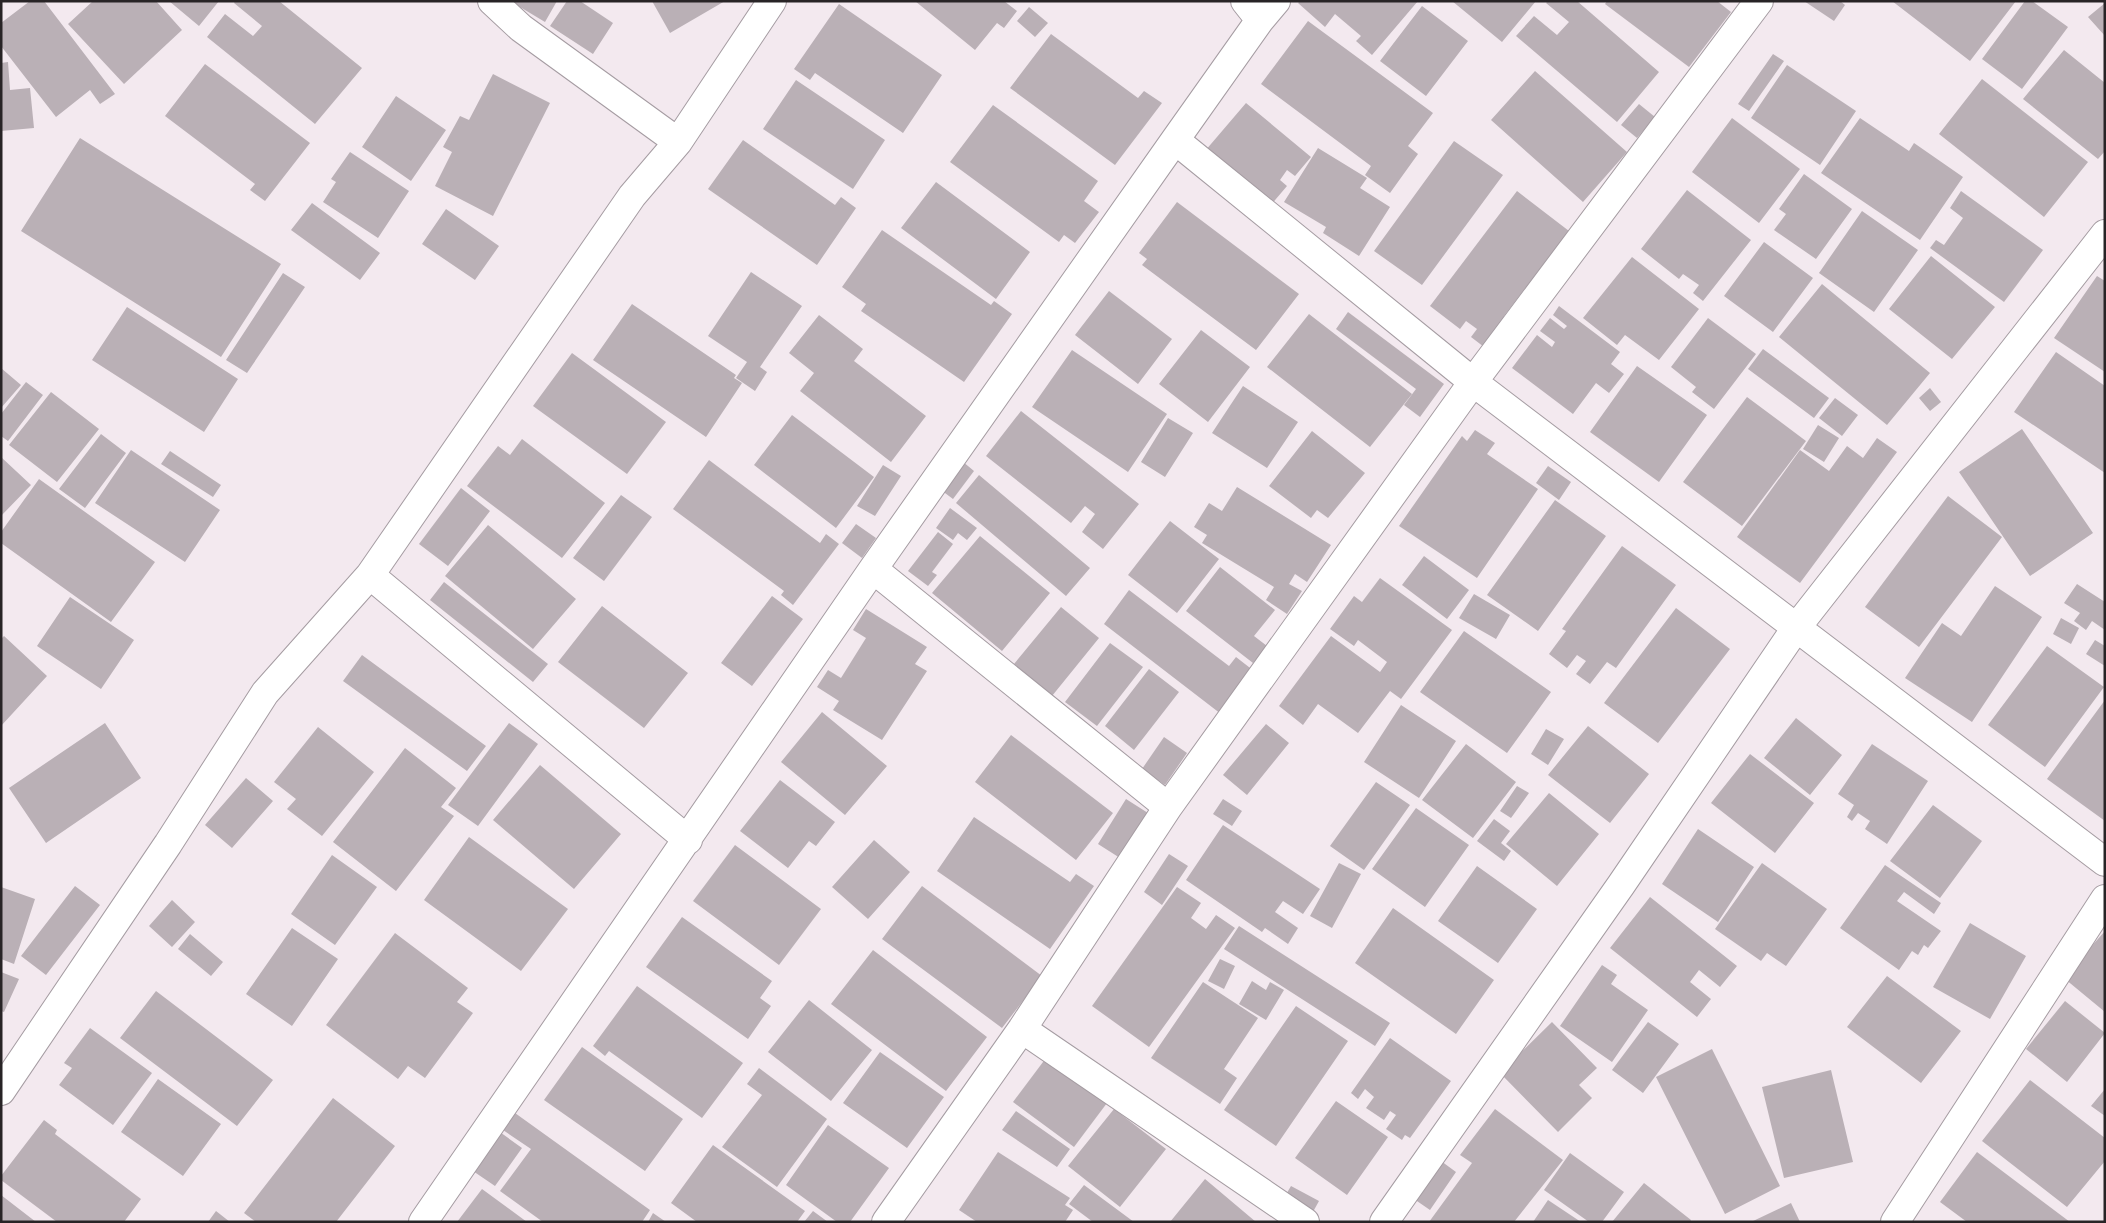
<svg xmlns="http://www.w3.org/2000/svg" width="2106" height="1223" viewBox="0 0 2106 1223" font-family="Karla,sans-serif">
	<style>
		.building { fill: #bab0b6 }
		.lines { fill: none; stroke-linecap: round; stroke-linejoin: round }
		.minor-casing { stroke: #a59ca2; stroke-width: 30 }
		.minor { stroke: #fff; stroke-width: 28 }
	</style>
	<rect width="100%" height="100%" fill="#f3e9ef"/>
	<path class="building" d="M 30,1 L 44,1 L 115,94 L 100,104 L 90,90 L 56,117 L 1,46 L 1,23 Z
		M 93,1 L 156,1 L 182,30 L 124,84 L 68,24 Z
		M 169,1 L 219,1 L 199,26 Z
		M 235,1 L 279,1 L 362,68 L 315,124 L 207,37 L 225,14 L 253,36 L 262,26 L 234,3 Z
		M 510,1 L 557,1 L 545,22 Z
		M 567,1 L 580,1 L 613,23 L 593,54 L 550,26 Z
		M 652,1 L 725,1 L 670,33 Z
		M 915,1 L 1004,1 L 1017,11 L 1004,28 L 997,23 L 975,50 Z
		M 1300,1 L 1418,1 L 1372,55 L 1356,41 L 1361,36 L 1335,14 L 1325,27 L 1298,3 Z
		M 1452,1 L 1536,1 L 1502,42 Z
		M 1548,1 L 1577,1 L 1659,72 L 1617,122 L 1516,36 L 1534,16 L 1557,35 L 1569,22 L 1546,3 Z
		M 1607,1 L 1717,1 L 1731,12 L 1689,67 L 1605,4 Z
		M 1804,1 L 1840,1 L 1845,5 L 1834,21 Z
		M 1892,1 L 2016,1 L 1970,61 Z
		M 2025,1 L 2032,1 L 2068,27 L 2022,89 L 1982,59 Z
		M 2105,3 L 2105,36 L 2088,17 Z
		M 839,4 L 942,75 L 903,133 L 815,73 L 810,80 L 794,69 Z
		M 1422,6 L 1468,41 L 1426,96 L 1380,61 Z
		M 1029,7 L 1048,23 L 1035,37 L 1017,21 Z
		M 1308,21 L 1433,113 L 1408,146 L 1418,154 L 1390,193 L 1365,175 L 1371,166 L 1261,84 Z
		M 1051,34 L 1138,98 L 1144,91 L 1162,103 L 1115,165 L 1010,88 Z
		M 2064,50 L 2105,83 L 2105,151 L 2098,159 L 2023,99 Z
		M 1773,54 L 1784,61 L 1749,111 L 1738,104 Z
		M 8,62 L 10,90 L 30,88 L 34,128 L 1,131 L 1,63 Z
		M 205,64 L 310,143 L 265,201 L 250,190 L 255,184 L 165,116 Z
		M 1787,65 L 1856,111 L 1820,165 L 1751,118 Z
		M 1535,71 L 1627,152 L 1583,202 L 1491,120 Z
		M 493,74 L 550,103 L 493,216 L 435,186 L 452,152 L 443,147 L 460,116 L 469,120 Z
		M 1982,79 L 2088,162 L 2044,217 L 1939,134 Z
		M 796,80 L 885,140 L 853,189 L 763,129 Z
		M 396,96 L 446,130 L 411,181 L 362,147 Z
		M 1246,103 L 1311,157 L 1295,176 L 1287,170 L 1280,180 L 1287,186 L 1270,206 L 1205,151 Z
		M 1639,104 L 1655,117 L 1637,138 L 1621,125 Z
		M 993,105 L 1098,181 L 1084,201 L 1099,212 L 1075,243 L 1064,235 L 1059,242 L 950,162 Z
		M 1732,118 L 1800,169 L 1759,223 L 1692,172 Z
		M 1860,118 L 1909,151 L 1914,143 L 1963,177 L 1920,240 L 1821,173 Z
		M 80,138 L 281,264 L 221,357 L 21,231 Z
		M 743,140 L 835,205 L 841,197 L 856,208 L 817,265 L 708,189 Z
		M 1454,141 L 1503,175 L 1422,285 L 1374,251 Z
		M 1318,148 L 1367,178 L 1360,188 L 1390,207 L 1359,256 L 1323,233 L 1326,227 L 1284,202 Z
		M 350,152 L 409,191 L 378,238 L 323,202 L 336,182 L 331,179 Z
		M 1804,174 L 1852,209 L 1816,259 L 1774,230 L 1786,214 L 1779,209 Z
		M 936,182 L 1030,252 L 996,299 L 901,228 Z
		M 1687,190 L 1751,240 L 1703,301 L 1693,293 L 1699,285 L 1683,274 L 1679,279 L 1641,249 Z
		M 1517,191 L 1569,231 L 1504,316 L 1511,320 L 1488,350 L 1471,337 L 1477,329 L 1466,321 L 1460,329 L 1430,306 Z
		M 1961,191 L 2043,250 L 2004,302 L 1930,248 L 1936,240 L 1944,245 L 1963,218 L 1950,208 Z
		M 1177,202 L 1299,294 L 1256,350 L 1142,265 L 1147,259 L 1139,253 Z
		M 312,203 L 380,253 L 360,280 L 291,230 Z
		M 446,209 L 499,246 L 475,280 L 422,244 Z
		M 1862,211 L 1918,250 L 1874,312 L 1819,273 Z
		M 882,230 L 991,305 L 994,301 L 1012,314 L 964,382 L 861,311 L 866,304 L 842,287 Z
		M 1764,242 L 1813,278 L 1773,332 L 1724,296 Z
		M 1931,256 L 1995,307 L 1952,359 L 1889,309 Z
		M 1632,257 L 1699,309 L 1659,360 L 1625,335 L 1617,345 L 1583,318 Z
		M 751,272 L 802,306 L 760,367 L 767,372 L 755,391 L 736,378 L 747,362 L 708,336 Z
		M 283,273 L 305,287 L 247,373 L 226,360 Z
		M 2097,276 L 2105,281 L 2105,372 L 2054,338 Z
		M 1822,284 L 1930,373 L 1887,425 L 1779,337 Z
		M 1109,291 L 1172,339 L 1138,384 L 1075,335 Z
		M 632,304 L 736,375 L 734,378 L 742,383 L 706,437 L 593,360 Z
		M 1559,306 L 1620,352 L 1611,364 L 1624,374 L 1609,393 L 1596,383 L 1573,414 L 1512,368 L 1537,335 L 1552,347 L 1555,342 L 1540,331 L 1550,318 L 1564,329 L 1567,326 L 1553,315 Z
		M 127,307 L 238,379 L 204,432 L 92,360 Z
		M 1348,312 L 1444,384 L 1420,417 L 1404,405 L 1416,389 L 1336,329 Z
		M 1309,314 L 1412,394 L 1370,447 L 1267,367 Z
		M 819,315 L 863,349 L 854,361 L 926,416 L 891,462 L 800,391 L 814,373 L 789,353 Z
		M 1708,318 L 1756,354 L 1714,409 L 1692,392 L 1696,387 L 1671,367 Z
		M 1201,330 L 1250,367 L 1208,422 L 1159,384 Z
		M 1763,349 L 1829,398 L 1814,418 L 1748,369 Z
		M 1072,350 L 1167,414 L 1128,472 L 1032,407 Z
		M 2056,352 L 2105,386 L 2105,473 L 2014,412 Z
		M 572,353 L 666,422 L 627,474 L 533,406 Z
		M 1637,366 L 1707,415 L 1659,482 L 1590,432 Z
		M 1,368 L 21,385 L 1,408 Z
		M 26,382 L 43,395 L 8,441 L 1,436 L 1,414 Z
		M 1243,386 L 1298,422 L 1267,468 L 1212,433 Z
		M 1930,388 L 1941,402 L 1930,411 L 1919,398 Z
		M 51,392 L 99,429 L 57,482 L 9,445 Z
		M 1747,397 L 1806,441 L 1742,526 L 1683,482 Z
		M 1835,398 L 1858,415 L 1842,436 L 1819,418 Z
		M 1021,411 L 1139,504 L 1103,549 L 1082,532 L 1095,514 L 1085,506 L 1071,523 L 986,456 Z
		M 792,415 L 874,477 L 836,528 L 754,465 Z
		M 1168,418 L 1193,433 L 1165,477 L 1141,462 Z
		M 1818,425 L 1839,438 L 1824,462 L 1803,449 Z
		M 2022,429 L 2093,533 L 2030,576 L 1959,472 Z
		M 1475,430 L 1495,443 L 1487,454 L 1538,489 L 1477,578 L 1399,526 L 1462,436 L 1467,441 Z
		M 1312,431 L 1365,473 L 1328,518 L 1317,510 L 1311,518 L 1269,486 Z
		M 101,434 L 126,453 L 85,508 L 59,489 Z
		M 1877,438 L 1897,452 L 1800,583 L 1737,537 L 1800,450 L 1829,471 L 1847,446 L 1863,458 Z
		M 522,439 L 605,503 L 562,558 L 467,486 L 498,446 L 510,455 Z
		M 131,450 L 220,510 L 185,562 L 95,503 Z
		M 170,451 L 221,485 L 213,497 L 161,464 Z
		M 1,457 L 31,485 L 1,516 Z
		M 709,460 L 820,543 L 826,534 L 839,544 L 793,605 L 781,595 L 784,591 L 673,509 Z
		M 962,461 L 974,471 L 953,499 L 941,490 Z
		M 883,465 L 901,476 L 875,516 L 857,506 Z
		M 1548,466 L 1571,482 L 1559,500 L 1536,483 Z
		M 979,475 L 1090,568 L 1066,596 L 956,503 Z
		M 39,479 L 155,562 L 111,622 L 1,543 L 1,532 Z
		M 1237,487 L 1331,545 L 1307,582 L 1295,574 L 1289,584 L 1302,591 L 1287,614 L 1266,600 L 1274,587 L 1202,543 L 1207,535 L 1194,527 L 1209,503 L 1222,511 Z
		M 461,488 L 490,511 L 448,566 L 419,544 Z
		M 621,495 L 652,517 L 604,581 L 573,558 Z
		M 1948,496 L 2002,537 L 1919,647 L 1865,607 Z
		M 1555,500 L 1606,536 L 1538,631 L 1487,595 Z
		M 950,508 L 977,528 L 967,540 L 958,533 L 953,540 L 936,528 Z
		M 1170,521 L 1219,559 L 1177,613 L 1128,575 Z
		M 856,524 L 876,538 L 862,558 L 842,543 Z
		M 488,525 L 576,599 L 533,649 L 445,576 Z
		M 938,532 L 953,544 L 932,572 L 937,575 L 928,586 L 908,571 Z
		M 980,536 L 1050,593 L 1002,651 L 932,593 Z
		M 1622,546 L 1676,585 L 1616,668 L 1607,662 L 1590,684 L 1576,674 L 1586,661 L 1577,655 L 1567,668 L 1549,654 L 1566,631 L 1562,629 Z
		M 1424,556 L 1469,590 L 1447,619 L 1402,585 Z
		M 1220,567 L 1275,610 L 1254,636 L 1267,646 L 1253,663 L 1186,611 Z
		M 1380,578 L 1452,630 L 1401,699 L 1390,691 L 1358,733 L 1318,704 L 1303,725 L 1279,706 L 1331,636 L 1380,672 L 1387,662 L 1358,640 L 1354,646 L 1330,629 L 1354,596 L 1362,602 Z
		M 444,582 L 548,664 L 533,682 L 430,600 Z
		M 2077,584 L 2105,602 L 2105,630 L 2092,621 L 2086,630 L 2074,621 L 2080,613 L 2064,603 Z
		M 1995,586 L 2042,617 L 1972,722 L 1905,678 L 1942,623 L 1961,636 Z
		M 1129,590 L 1229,666 L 1236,657 L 1254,671 L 1221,714 L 1104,624 Z
		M 1474,594 L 1510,615 L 1496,639 L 1459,618 Z
		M 772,596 L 803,619 L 752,686 L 721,663 Z
		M 70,597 L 134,640 L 101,689 L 37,646 Z
		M 602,606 L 688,673 L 644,728 L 558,662 Z
		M 1061,607 L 1099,638 L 1052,696 L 1014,664 Z
		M 1676,608 L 1730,649 L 1658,743 L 1604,703 Z
		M 866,609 L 927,647 L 915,664 L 927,671 L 882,740 L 833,710 L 839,701 L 817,687 L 828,670 L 841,678 L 866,638 L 853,630 Z
		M 2061,618 L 2079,628 L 2071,644 L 2053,634 Z
		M 1464,631 L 1551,692 L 1507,753 L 1420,692 Z
		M 4,636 L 47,676 L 1,726 L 1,639 Z
		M 2095,640 L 2105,646 L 2105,666 L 2086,654 Z
		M 1110,643 L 1143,667 L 1097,726 L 1065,702 Z
		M 2047,646 L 2104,687 L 2045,767 L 1988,725 Z
		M 362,655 L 486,746 L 467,771 L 343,681 Z
		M 1149,669 L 1179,692 L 1134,750 L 1105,726 Z
		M 2105,700 L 2105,821 L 2047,779 Z
		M 1401,705 L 1456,741 L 1419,798 L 1364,762 Z
		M 822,712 L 887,766 L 845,815 L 781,762 Z
		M 1796,718 L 1842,755 L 1810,795 L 1764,758 Z
		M 105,723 L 141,778 L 46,843 L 9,788 Z
		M 509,723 L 538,744 L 478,826 L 448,805 Z
		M 1266,724 L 1289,743 L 1247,795 L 1223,775 Z
		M 1588,726 L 1649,774 L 1610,823 L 1548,775 Z
		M 318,727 L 374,772 L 322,836 L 287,809 L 296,799 L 274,782 Z
		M 1546,729 L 1564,739 L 1548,765 L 1531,754 Z
		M 1011,735 L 1113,813 L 1076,860 L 975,782 Z
		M 1164,737 L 1187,753 L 1165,785 L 1142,769 Z
		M 1466,744 L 1516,782 L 1473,838 L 1422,800 Z
		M 1872,744 L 1928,781 L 1887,844 L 1865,829 L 1870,821 L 1858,813 L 1852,821 L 1847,817 L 1854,805 L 1838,794 Z
		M 405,748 L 456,788 L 441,807 L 454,816 L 396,891 L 333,842 Z
		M 1750,754 L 1814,803 L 1775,853 L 1711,803 Z
		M 540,765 L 621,834 L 574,889 L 493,820 Z
		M 246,778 L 273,801 L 232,848 L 205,825 Z
		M 780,780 L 835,822 L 816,846 L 809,841 L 788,868 L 740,831 Z
		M 1376,782 L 1410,805 L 1364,870 L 1330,846 Z
		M 1517,786 L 1529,793 L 1511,818 L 1500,811 Z
		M 1549,793 L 1599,834 L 1557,886 L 1506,844 Z
		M 1126,799 L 1148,813 L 1120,858 L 1098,844 Z
		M 1223,799 L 1242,811 L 1232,826 L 1213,814 Z
		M 1933,805 L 1982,841 L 1940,898 L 1890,861 Z
		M 1416,808 L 1469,845 L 1425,907 L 1372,869 Z
		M 974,817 L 1070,882 L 1076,874 L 1094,886 L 1050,949 L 937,871 Z
		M 1494,819 L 1510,831 L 1501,843 L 1511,851 L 1504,861 L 1477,841 Z
		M 1223,825 L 1320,889 L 1303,914 L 1283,901 L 1275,912 L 1298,928 L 1288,944 L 1265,928 L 1262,932 L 1186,880 Z
		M 1698,829 L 1754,867 L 1718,922 L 1662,884 Z
		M 469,837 L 568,909 L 521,971 L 424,900 Z
		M 874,840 L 910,872 L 868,919 L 832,887 Z
		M 735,845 L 821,909 L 779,965 L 693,901 Z
		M 1169,854 L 1188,866 L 1162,905 L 1144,892 Z
		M 332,855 L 377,887 L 335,945 L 291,914 Z
		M 1339,863 L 1361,874 L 1332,928 L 1310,916 Z
		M 1762,863 L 1827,909 L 1786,966 L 1767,953 L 1761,961 L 1715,929 Z
		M 1885,865 L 1941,903 L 1934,914 L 1904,892 L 1897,901 L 1941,931 L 1928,948 L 1924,945 L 1918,955 L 1912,951 L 1899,970 L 1840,928 Z
		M 1477,866 L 1537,909 L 1498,963 L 1438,921 Z
		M 75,886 L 100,905 L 46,975 L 21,956 Z
		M 922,886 L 1042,976 L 1002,1028 L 882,939 Z
		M 1,887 L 35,899 L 14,964 L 1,959 Z
		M 1177,887 L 1201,903 L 1191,918 L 1206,929 L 1216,915 L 1235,928 L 1149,1047 L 1092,1006 Z
		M 1650,897 L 1737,966 L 1720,987 L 1699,970 L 1690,982 L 1711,999 L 1697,1017 L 1610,948 Z
		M 172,900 L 195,922 L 172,947 L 149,926 Z
		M 1393,908 L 1494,980 L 1456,1034 L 1355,963 Z
		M 682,917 L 772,981 L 760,998 L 771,1006 L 748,1039 L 646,967 Z
		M 1970,923 L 2026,956 L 1990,1019 L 1933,987 Z
		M 1239,926 L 1390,1023 L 1375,1046 L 1224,949 Z
		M 292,928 L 338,959 L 292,1026 L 246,994 Z
		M 2105,931 L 2105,1012 L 2059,974 L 2082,957 Z
		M 395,933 L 468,988 L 457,1002 L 473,1013 L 425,1078 L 408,1066 L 398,1079 L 326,1025 Z
		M 190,934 L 223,962 L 211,976 L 178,949 Z
		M 873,950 L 987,1037 L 946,1091 L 831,1004 Z
		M 1220,959 L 1235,966 L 1224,989 L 1208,981 Z
		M 1602,965 L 1617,975 L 1611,984 L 1648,1010 L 1612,1062 L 1560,1026 Z
		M 1,972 L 19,979 L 4,1012 L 1,1011 Z
		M 1887,976 L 1961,1031 L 1921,1083 L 1847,1027 Z
		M 1252,981 L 1266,990 L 1270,982 L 1284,990 L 1266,1020 L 1239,1004 Z
		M 1203,982 L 1258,1018 L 1224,1069 L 1237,1078 L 1220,1104 L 1151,1058 Z
		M 637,986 L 743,1063 L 702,1118 L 609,1051 L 605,1056 L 593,1046 Z
		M 156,991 L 273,1080 L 237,1126 L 120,1038 Z
		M 809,1000 L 872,1050 L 831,1101 L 768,1052 Z
		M 2065,1001 L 2105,1033 L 2067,1082 L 2026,1049 Z
		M 1296,1006 L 1348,1041 L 1276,1146 L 1224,1110 Z
		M 1552,1022 L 1597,1068 L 1579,1085 L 1592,1098 L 1558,1132 L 1500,1073 Z
		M 1648,1022 L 1679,1044 L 1643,1093 L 1612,1070 Z
		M 90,1028 L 152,1073 L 113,1125 L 59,1085 L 72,1068 L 64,1063 Z
		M 1390,1038 L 1451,1081 L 1410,1138 L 1405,1135 L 1402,1140 L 1386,1129 L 1396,1115 L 1390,1111 L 1384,1120 L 1366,1108 L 1374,1097 L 1365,1089 L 1358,1099 L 1351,1093 Z
		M 582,1047 L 683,1119 L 645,1171 L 544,1100 Z
		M 1712,1049 L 1780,1186 L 1725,1214 L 1656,1077 Z
		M 880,1052 L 944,1097 L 907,1148 L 843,1103 Z
		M 1046,1058 L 1107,1103 L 1074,1147 L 1013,1102 Z
		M 759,1068 L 827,1119 L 777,1187 L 722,1147 L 762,1095 L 747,1084 Z
		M 1831,1070 L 1853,1162 L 1784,1178 L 1762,1087 Z
		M 158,1079 L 221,1124 L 183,1176 L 121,1132 Z
		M 2030,1080 L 2105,1138 L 2105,1161 L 2067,1207 L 1982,1141 Z
		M 2105,1089 L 2105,1116 L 2091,1106 Z
		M 333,1098 L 395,1146 L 336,1222 L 256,1222 L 244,1213 Z
		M 1336,1101 L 1388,1137 L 1347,1195 L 1295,1158 Z
		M 1114,1109 L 1166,1149 L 1120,1207 L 1068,1166 Z
		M 1495,1109 L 1563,1160 L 1514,1222 L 1429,1222 L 1472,1163 L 1460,1155 Z
		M 1016,1111 L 1070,1149 L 1057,1167 L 1002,1130 Z
		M 515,1113 L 650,1210 L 642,1222 L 543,1222 L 500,1191 L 531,1149 L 503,1130 Z
		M 44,1120 L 57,1130 L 55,1134 L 141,1199 L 124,1222 L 57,1222 L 1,1180 L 1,1176 Z
		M 828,1125 L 889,1168 L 850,1222 L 837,1222 L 786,1185 Z
		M 497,1130 L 522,1148 L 495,1186 L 470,1169 Z
		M 713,1145 L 805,1211 L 797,1222 L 697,1222 L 671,1203 Z
		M 998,1152 L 1070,1198 L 1065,1205 L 1073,1210 L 1065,1222 L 977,1222 L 959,1210 Z
		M 1977,1152 L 2070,1222 L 1967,1222 L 1940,1202 Z
		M 1570,1153 L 1624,1192 L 1602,1222 L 1589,1222 L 1544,1190 Z
		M 1441,1161 L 1456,1172 L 1430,1210 L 1414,1199 Z
		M 1205,1179 L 1256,1222 L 1170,1222 Z
		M 1644,1183 L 1691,1220 L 1690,1222 L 1612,1222 Z
		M 1084,1185 L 1134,1222 L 1093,1222 L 1069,1204 Z
		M 1291,1186 L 1319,1201 L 1309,1219 L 1281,1203 Z
		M 482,1189 L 527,1222 L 457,1222 Z
		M 1,1195 L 36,1222 L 1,1222 Z
		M 1548,1200 L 1581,1222 L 1533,1222 Z
		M 1791,1203 L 1800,1222 L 1751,1222 Z
		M 216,1211 L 230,1222 L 208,1222 Z
		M 813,1211 L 828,1222 L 804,1222 Z
		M 653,1213 L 666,1222 L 648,1222 Z"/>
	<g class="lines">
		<g class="minor-casing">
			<path id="minor" d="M 492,1 L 521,28 L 678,142
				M 1245,1 L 1260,20
				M 1175,140 L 1473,382 L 2105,862
				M 873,569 L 1168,807
				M 370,575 L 688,840
				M 1022,1029 L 1305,1222
				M 1,1091 L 168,844 L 265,693 L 370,575 L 632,196 L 678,142 L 772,1
				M 423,1222 L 873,569 L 1175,140 L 1260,20 L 1276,1
				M 886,1222 L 1022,1029 L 1168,807 L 1473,382 L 1759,1
				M 1384,1222 L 1621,885 L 1796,628 L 2105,234
				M 1895,1222 L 2105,899"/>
		</g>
		<use href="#minor" class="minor"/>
	</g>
	<rect width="2106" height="1223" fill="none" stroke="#282426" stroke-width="5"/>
</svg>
